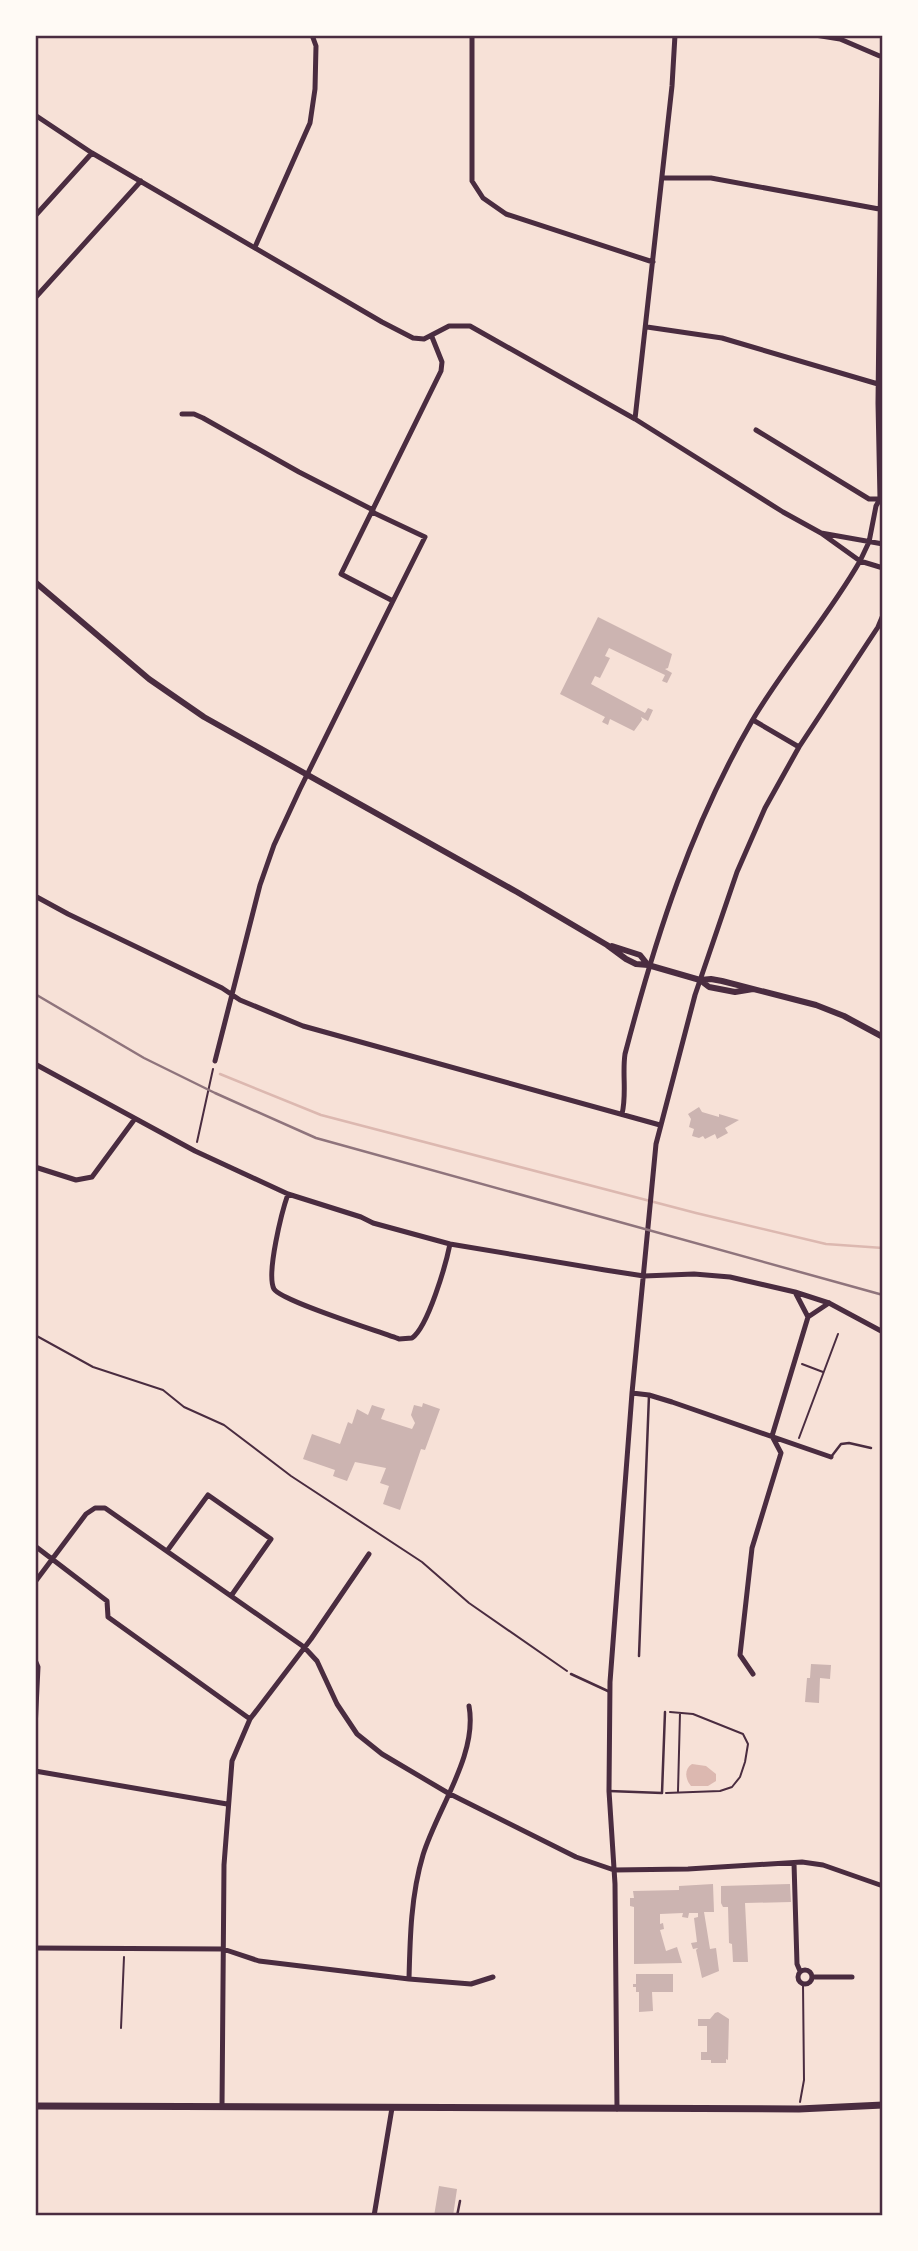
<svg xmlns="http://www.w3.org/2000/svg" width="918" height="2251" viewBox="0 0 918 2251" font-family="'Source Serif 4',serif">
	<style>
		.water { fill: #dcb8b0 }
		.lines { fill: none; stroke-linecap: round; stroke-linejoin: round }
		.stream { stroke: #dcb8b0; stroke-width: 2.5 }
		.building { fill: #ccb4b1 }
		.path { stroke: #4a2c40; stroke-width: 2 }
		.service { stroke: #4a2c40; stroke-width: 2.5 }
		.minor { stroke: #4a2c40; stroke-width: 5 }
		.tertiary { stroke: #4a2c40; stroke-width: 6 }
		.secondary { stroke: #4a2c40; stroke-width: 7 }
		.rail { stroke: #8f747c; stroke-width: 2.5 }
		.neatline { fill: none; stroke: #4a2c40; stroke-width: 2.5 }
	</style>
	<rect width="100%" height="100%" fill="#f7e1d7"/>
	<path class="water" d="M 692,1764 L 706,1766 L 716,1774 L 716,1781 L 708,1786 L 691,1786 C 685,1779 684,1769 692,1764 Z"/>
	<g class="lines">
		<path class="stream" d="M 220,1074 L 321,1115 L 696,1213 L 826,1244 L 883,1248"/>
	</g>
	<path class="building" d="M 598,617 L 672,654 L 668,668 L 665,669 L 672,673 L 667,683 L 662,681 L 665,675 L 609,648 L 605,656 L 610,658 L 600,678 L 595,676 L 591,684 L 645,713 L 648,708 L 653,710 L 648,721 L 641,717 L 642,720 L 634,731 L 610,719 L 608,725 L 602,722 L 605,717 L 560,694 Z
		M 699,1107 L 702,1112 L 719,1117 L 719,1114 L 739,1120 L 725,1128 L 728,1133 L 717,1139 L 715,1134 L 705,1139 L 703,1136 L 699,1138 L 692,1136 L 694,1129 L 689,1127 L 691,1119 L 688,1114 Z
		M 423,1403 L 440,1409 L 425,1450 L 421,1449 L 400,1510 L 383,1504 L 389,1486 L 380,1483 L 386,1468 L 355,1462 L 347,1481 L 333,1476 L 335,1470 L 303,1459 L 312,1434 L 340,1444 L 348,1422 L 352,1424 L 357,1409 L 368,1415 L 372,1405 L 378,1407 L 385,1409 L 381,1419 L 412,1429 L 415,1423 L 411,1415 L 414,1405 L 422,1407 Z
		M 811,1664 L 831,1665 L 830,1679 L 820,1678 L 819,1703 L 805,1702 L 807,1678 L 810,1678 Z
		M 713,1884 L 714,1912 L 704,1912 L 710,1949 L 716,1948 L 719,1971 L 702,1978 L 696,1950 L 698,1948 L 693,1949 L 691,1943 L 697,1942 L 694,1918 L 698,1917 L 698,1913 L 689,1913 L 688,1918 L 682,1917 L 683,1913 L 660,1914 L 660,1924 L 663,1923 L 664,1929 L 660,1930 L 666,1951 L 677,1947 L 682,1963 L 634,1964 L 634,1907 L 630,1906 L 630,1898 L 634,1898 L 633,1891 L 679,1890 L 679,1886 Z
		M 790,1884 L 791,1902 L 745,1903 L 748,1962 L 733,1962 L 732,1944 L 729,1943 L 728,1907 L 723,1907 L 721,1903 L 721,1886 Z
		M 636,1974 L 673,1974 L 673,1992 L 652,1992 L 653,2011 L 639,2012 L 639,1992 L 636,1992 L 636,1987 L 633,1987 L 633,1984 L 636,1984 Z
		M 718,2012 L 729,2019 L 728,2060 L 726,2059 L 726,2063 L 711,2063 L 711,2060 L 701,2060 L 701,2052 L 707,2052 L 707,2026 L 698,2026 L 698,2019 L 710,2019 L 715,2013 Z
		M 439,2186 L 457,2189 L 453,2216 L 434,2216 Z"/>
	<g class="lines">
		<path class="path" d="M 197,1142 L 213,1069
			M 35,1335 L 93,1367 L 163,1390 L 184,1407 L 224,1425 L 291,1476 L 422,1562 L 469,1603 L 567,1671
			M 802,1364 L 823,1372
			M 799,1438 L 838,1334
			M 678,1791 L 680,1713
			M 666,1793 L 720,1791 L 732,1787 L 740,1777 L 745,1762 L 748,1744 L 743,1734 L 693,1714 L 670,1712
			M 121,2028 L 124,1957
			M 800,2102 L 804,2080 L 803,1984"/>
		<path class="service" d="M 831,1457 L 841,1444 L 849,1443 L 871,1448
			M 639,1656 L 649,1395
			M 571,1674 L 610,1692
			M 609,1791 L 662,1793 L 665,1712
			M 457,2216 L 460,2201"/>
		<path class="minor" d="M 472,35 L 472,181 L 483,198 L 506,214 L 653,262
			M 35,115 L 92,153 L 382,322 L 413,338 L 424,339 L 449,326 L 470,326 L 635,419 L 783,512 L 821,533 L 860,561 L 883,568
			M 662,178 L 711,178 L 879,209
			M 35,216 L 92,153
			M 255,247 L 310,123 L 315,89 L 316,46 L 312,35
			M 35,298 L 141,181
			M 647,327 L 722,338 L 878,384
			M 182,414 L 194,414 L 203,418 L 299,472 L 373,510
			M 635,419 L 672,86 L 675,35
			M 756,430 L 869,499 L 880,499
			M 372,512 L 425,537 L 393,601
			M 821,533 L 883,544
			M 753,720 L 799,747
			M 35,896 L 68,914 L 222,988 L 240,1000 L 303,1026 L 660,1125
			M 215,1061 L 260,885 L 274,845 L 300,789 L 393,601 L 341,574 L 441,371 L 442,362 L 432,337
			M 35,1064 L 195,1151 L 288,1194 L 361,1217 L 373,1223 L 450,1244 L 605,1270 L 644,1276 L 694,1274 L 730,1277 L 795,1292 L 829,1303 L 883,1332
			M 622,1114 C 627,1094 622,1074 625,1054 C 656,936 691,826 752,721 C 785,665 828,617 860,561 L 869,542 L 876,506 L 880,499 L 878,403 L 882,57 L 840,39 L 815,35
			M 35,1167 L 76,1180 L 92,1177 L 134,1120
			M 288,1194 C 282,1211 266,1274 274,1289 C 281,1301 381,1332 399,1339 L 412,1338 C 428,1327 446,1264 450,1244
			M 795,1292 L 808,1317
			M 632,1393 L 649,1395 L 672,1402 L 831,1457
			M 35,1546 L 107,1601 L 108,1617 L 250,1719
			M 167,1551 L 208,1495 L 271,1539 L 231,1596
			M 35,1582 L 86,1514 L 95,1508 L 105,1508 L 304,1647 L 317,1661 L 337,1704 L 357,1734 L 382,1754 L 448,1793 L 576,1857 L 614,1870 L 688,1869 L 802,1862 L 823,1865 L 883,1886
			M 35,1660 L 38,1667 L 35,1729
			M 753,1674 L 740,1655 L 752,1548 L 781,1453 L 772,1436 L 808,1317 L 829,1303
			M 35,1771 L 227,1804
			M 794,1863 L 797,1964 L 800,1971
			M 35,1948 L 223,1949 L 259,1961 L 409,1979 L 471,1984 L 493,1977
			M798 1977a7 7 0 1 1 14 0a7 7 0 1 1-14 0Z
			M 812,1977 L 852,1977
			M 409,1979 C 410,1937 411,1895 423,1855 C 437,1809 478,1755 469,1706
			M 222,2107 L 224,1865 L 232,1761 L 250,1719 L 311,1639 L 369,1554
			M 617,2109 L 615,1884 L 609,1791 L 610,1682 L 632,1393 L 656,1144 L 695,995 L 737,872 L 765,808 L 799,747 L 878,627 L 883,615
			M 374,2216 L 392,2108"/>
		<path class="tertiary" d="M 35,582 L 149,679 L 204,717 L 517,892 L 607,945 L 626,959 L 636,964 L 648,965 L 700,980 L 709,987 L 735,992 L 753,989
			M 612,946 L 640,955 L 648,965
			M 700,980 L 711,979 L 722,981 L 816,1005 L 844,1016 L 883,1037"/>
		<path class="secondary" d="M 35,2106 L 799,2109 L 883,2105"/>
		<path class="rail" d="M 35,994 L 144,1058 L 215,1093 L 316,1138 L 883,1295"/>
	</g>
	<rect width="918" height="2251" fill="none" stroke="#fffaf5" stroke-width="74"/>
	<rect x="37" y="37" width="844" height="2177" class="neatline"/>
</svg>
